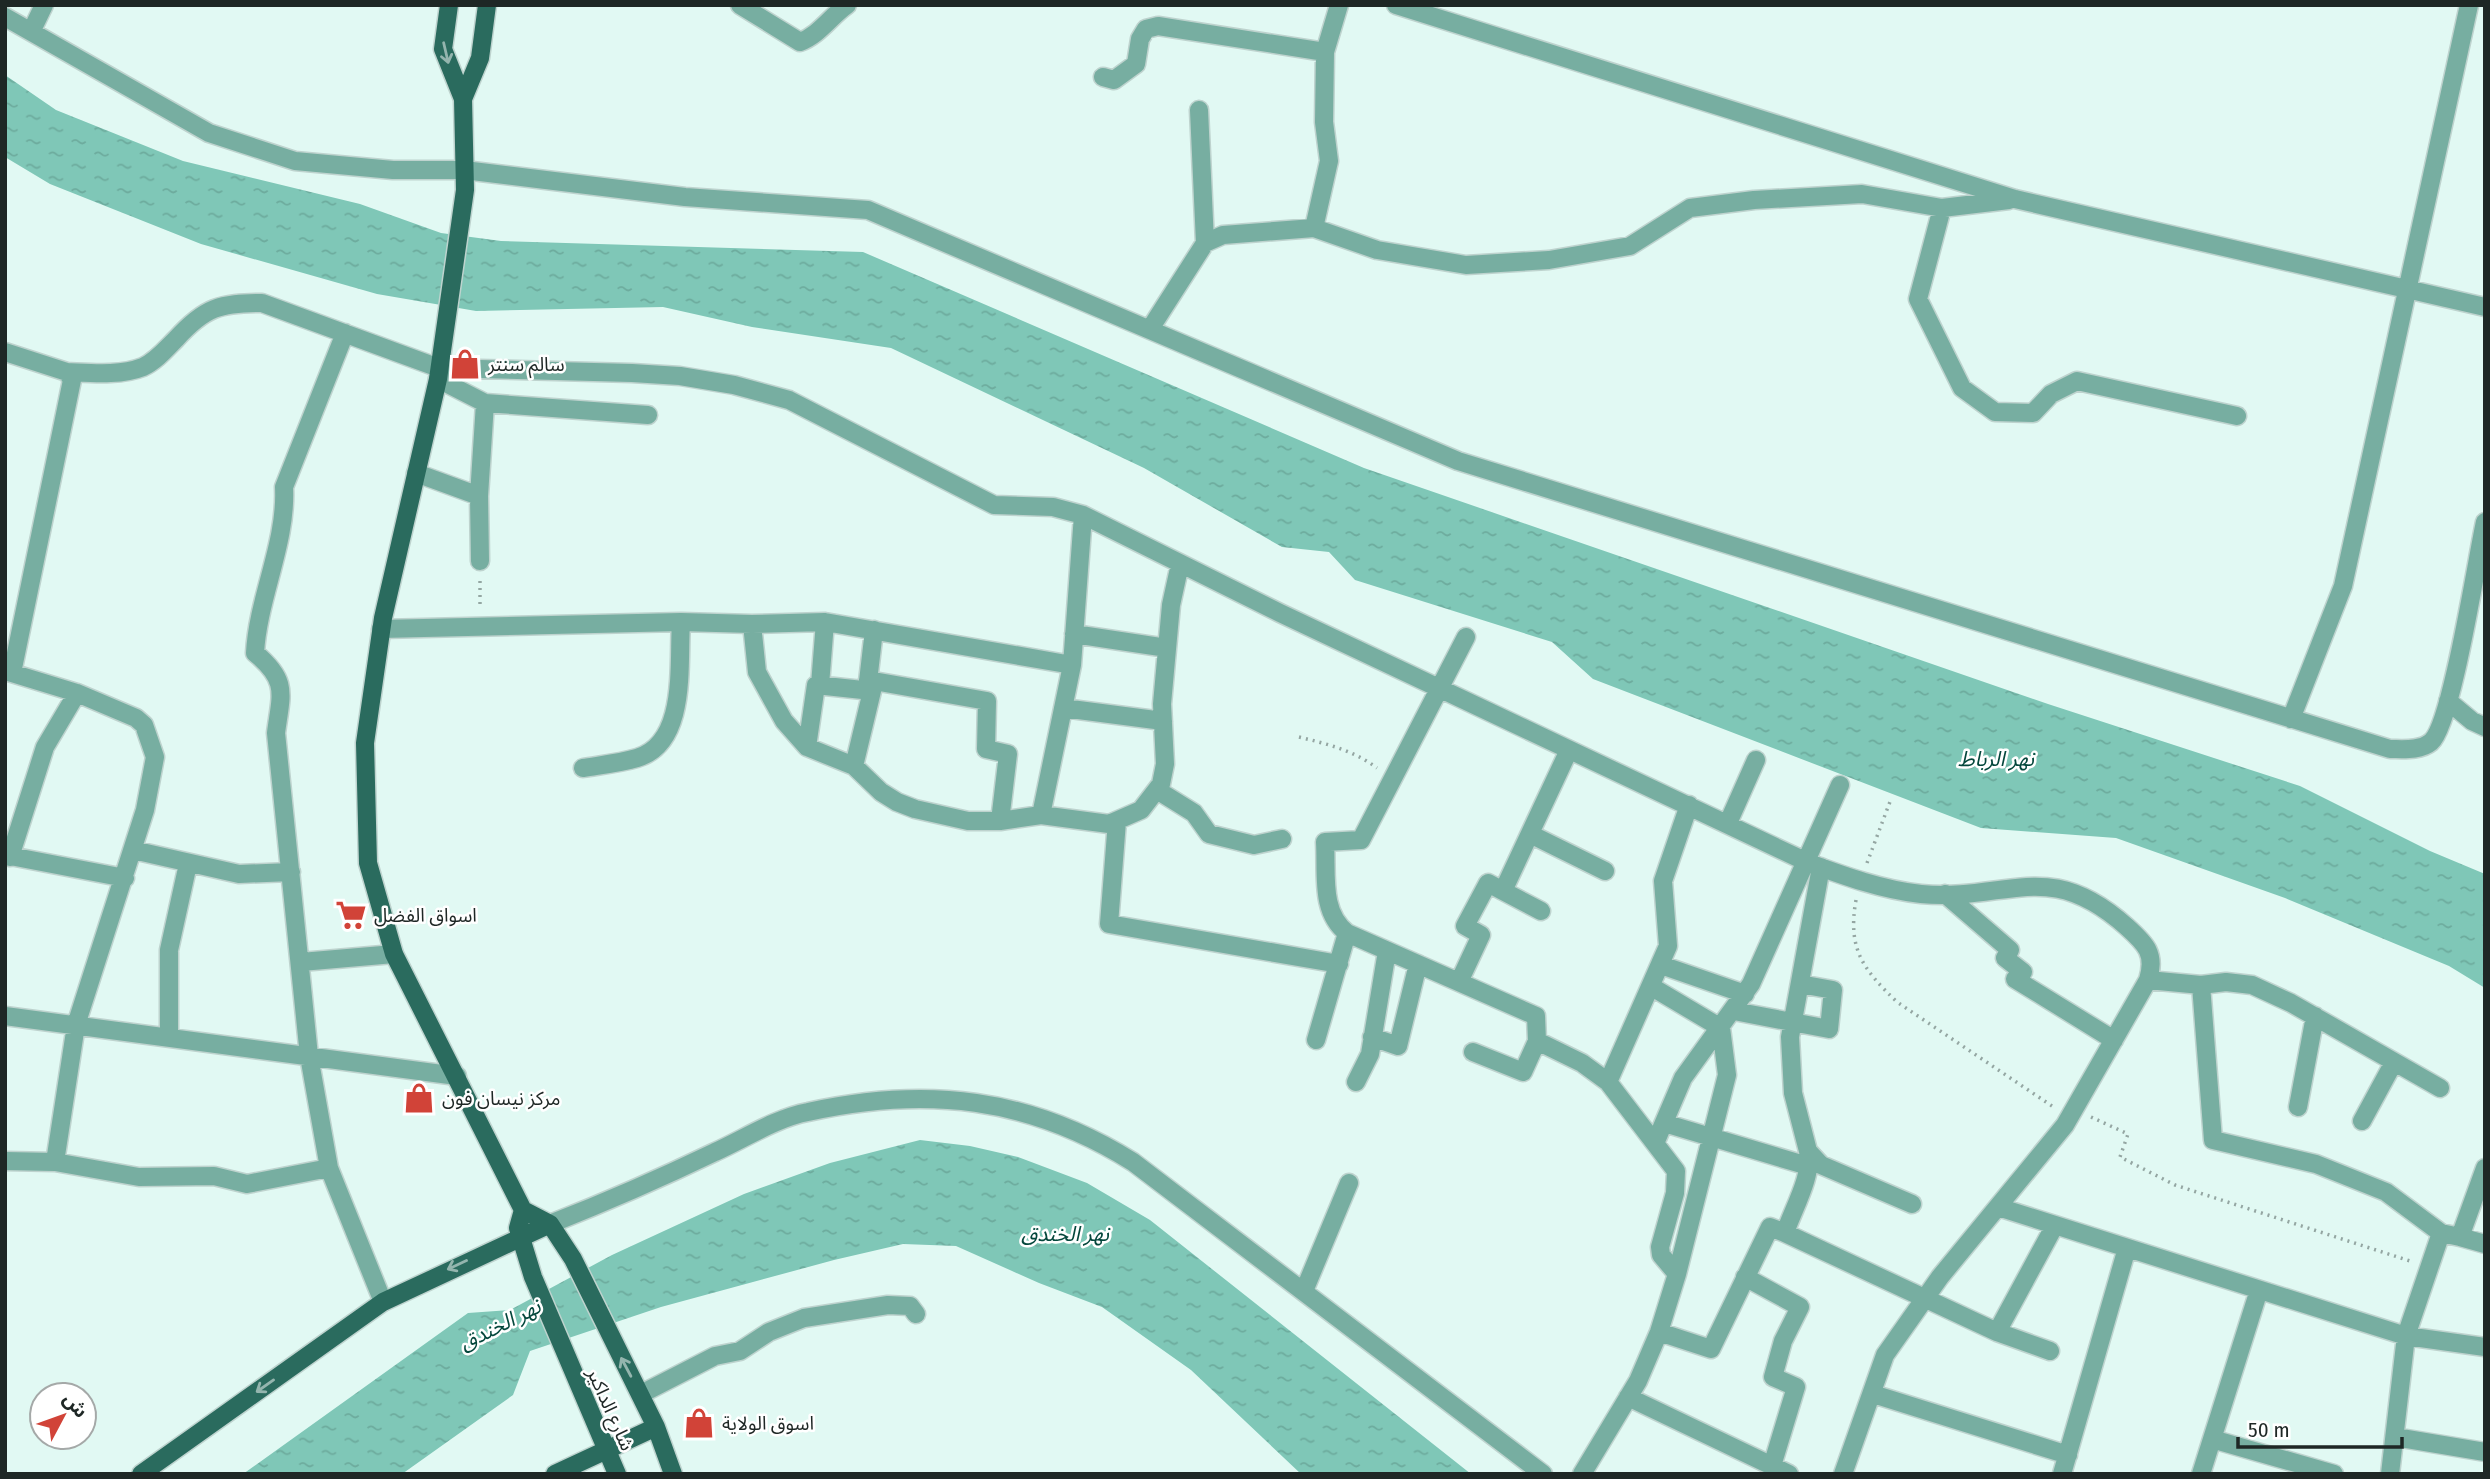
<svg xmlns="http://www.w3.org/2000/svg" width="2490" height="1479" viewBox="0 0 2490 1479" font-family="'Fira Sans Condensed','Noto Sans Arabic',sans-serif">
	<style>
		.water { fill: url(#water-ripples) }
		.lines { fill: none; stroke-linecap: round; stroke-linejoin: round }
		.minor-casing { stroke: #bed3ce; stroke-width: 21 }
		.major-casing { stroke: #bed3ce; stroke-width: 21 }
		.path { stroke: #94a6a2; stroke-width: 3.5; stroke-dasharray: 2 5; stroke-linecap: butt }
		.minor { stroke: #77aea1; stroke-width: 18 }
		.major { stroke: #2a6b5e; stroke-width: 18 }
		.oneway { stroke: #94b5ae }
		.labels { text-anchor: middle; stroke-width: 5; stroke-linejoin: round; paint-order: stroke }
		.poi-label { font-size: 19px; fill: #1e2725; stroke: #fff; text-anchor: start }
		.street-label { font-size: 19px; fill: #1e2725; stroke: #fff }
		.water-label { font-size: 21px; font-style: italic; fill: #04473c; stroke: #fff }
	</style>
	<defs>
		<pattern id="water-ripples" width="26" height="14" patternUnits="userSpaceOnUse" patternTransform="scale(1.75)"><rect width="26" height="14" fill="#7fc7b7"/><path d="M2 4q2-2 4 0t4 0M15 11q2-2 4 0t4 0" fill="none" stroke="#6dab9d"/></pattern>
	</defs>
	<rect width="100%" height="100%" fill="#e1f9f3"/>
	<path class="water" d="M 5,75 L 56,110 L 183,161 L 360,204 L 441,233 L 501,241 L 863,252 L 1364,468 L 2048,704 L 2300,786 L 2430,851 L 2485,874 L 2485,988 L 2449,966 L 2285,898 L 2116,838 L 1981,828 L 1593,679 L 1552,642 L 1355,580 L 1329,552 L 1282,547 L 1144,468 L 891,348 L 752,327 L 663,307 L 476,311 L 377,294 L 201,244 L 50,184 L 5,157 Z
		M 920,1140 L 970,1146 L 1018,1157 L 1087,1183 L 1150,1220 L 1471,1474 L 1301,1474 L 1191,1370 L 1102,1307 L 1039,1283 L 956,1246 L 903,1244 L 834,1260 L 661,1307 L 530,1351 L 513,1395 L 402,1474 L 243,1474 L 468,1313 L 510,1310 L 612,1255 L 744,1194 L 830,1163 Z"/>
	<g class="lines">
		<g class="minor-casing">
			<path id="minor" d="M 740,5 L 800,42 C 819,35 830,17 847,5
				M 1396,5 L 2015,199 L 2485,307
				M 5,17 L 209,133 L 295,161 L 393,170 L 464,170 L 685,197 L 868,210 L 1458,461 L 2390,749 C 2403,749 2420,751 2431,742 C 2452,724 2477,558 2485,522
				M 32,30 L 44,5
				M 1103,77 L 1114,80 L 1136,64 L 1140,39 L 1146,29 L 1158,26 L 1325,52
				M 1199,110 L 1205,243
				M 1942,208 L 1918,299 L 1962,388 L 1995,412 L 2033,413 L 2051,394 L 2077,381 L 2237,416
				M 1314,228 L 1329,161 L 1324,122 L 1325,52 L 1339,5
				M 1150,329 L 1205,243 L 1223,235 L 1314,228 L 1377,250 L 1466,265 L 1549,260 L 1630,246 L 1690,208 L 1754,200 L 1862,194 L 1942,208 L 2009,200
				M 345,333 L 284,487 C 287,543 258,597 255,653 C 289,681 281,694 276,733 L 309,1056 L 329,1168 L 383,1302
				M 5,352 L 67,372 L 72,380 L 12,673
				M 67,372 C 91,373 120,376 143,367 C 156,361 166,349 176,339 C 205,307 220,303 262,303 L 439,368 L 632,373 L 680,376 L 734,385 L 789,400 L 994,505 L 1053,507 L 1083,515 L 1280,613 L 1809,863 C 1844,876 1883,890 1921,894 C 2008,902 2048,856 2127,927 C 2146,944 2156,954 2148,980 L 2065,1125 L 1940,1277 L 1885,1355 L 1843,1474
				M 438,379 L 485,403 L 479,496
				M 485,403 L 648,415
				M 416,473 L 479,496 L 480,561
				M 681,622 L 752,624 L 757,672 L 784,721 L 807,747 L 854,766 L 881,792 L 897,802 L 915,809 L 968,821 L 1000,821 L 1041,815 L 1109,824 L 1141,810 L 1161,784 L 1165,764 L 1162,704 L 1171,605 L 1180,564
				M 752,624 L 825,622 L 1072,665
				M 381,629 L 681,622 C 678,663 688,743 637,758 C 620,763 601,765 583,768
				M 1074,634 L 1167,648
				M 1466,637 L 1361,840 L 1325,842 C 1327,874 1320,912 1347,933 L 1536,1016 L 1537,1041 L 1523,1072 L 1473,1052
				M 5,671 L 77,693 L 136,718 L 144,725 L 155,757 L 145,810 L 76,1025 L 55,1162
				M 868,680 L 987,701 L 986,749 L 1008,754 L 1000,821
				M 820,685 L 825,622
				M 867,690 L 874,630
				M 2448,701 L 2472,721 L 2485,727
				M 1063,708 L 1163,721
				M 2291,719 L 2343,586 L 2469,5
				M 807,747 L 816,685 L 872,691 L 854,766
				M 1157,790 L 1194,813 L 1209,834 L 1254,845 L 1282,839
				M 1041,815 L 1072,665 L 1083,515
				M 1117,821 L 1109,924 L 1339,964
				M 1728,823 L 1756,760
				M 1530,834 L 1605,871
				M 133,850 L 239,874 L 291,872
				M 5,855 L 125,878
				M 10,857 L 45,747 L 77,693
				M 1821,867 L 1790,1037 L 1793,1093 L 1808,1151 L 1821,1165 L 1912,1204
				M 1945,894 L 2010,950 L 2005,958 L 2023,972 L 2015,979 L 2114,1040
				M 1541,911 L 1503,891 L 1569,750
				M 301,962 L 394,954
				M 1661,965 L 1745,994
				M 2148,980 L 2201,985 L 2213,1140 L 2316,1164 L 2386,1192 L 2441,1233
				M 1459,982 L 1481,935 L 1465,926 L 1488,883 L 1503,891
				M 2201,985 L 2226,982 L 2252,985 L 2291,1003 L 2440,1088
				M 1652,987 L 1721,1028 L 1727,1075 L 1677,1274
				M 1734,1011 L 1829,1029 L 1833,990 L 1800,984
				M 5,1016 L 457,1076
				M 169,1037 L 169,950 L 188,864
				M 1372,1037 L 1398,1046 L 1418,964
				M 1316,1040 L 1347,933
				M 1537,1041 L 1582,1063 L 1608,1082 L 1676,1171 L 1675,1193 L 1660,1247 L 1661,1255 L 1677,1274 L 1659,1332 L 1638,1381 L 1582,1474
				M 1356,1082 L 1370,1054 L 1387,951
				M 1608,1082 L 1668,946 L 1663,881 L 1689,805
				M 2298,1107 L 2315,1016
				M 2362,1121 L 2394,1062
				M 1664,1123 L 1808,1166
				M 1656,1141 L 1683,1078 L 1751,984 L 1840,785
				M 1808,1151 C 1813,1176 1793,1209 1785,1233 L 1997,1332
				M 5,1161 L 55,1162 L 139,1177 L 214,1176 L 247,1184 L 329,1168
				M 1998,1207 L 2406,1336 L 2441,1233 L 2460,1237 L 2485,1168
				M 550,1224 C 606,1202 661,1178 715,1152 C 744,1139 776,1118 808,1112 C 926,1086 1029,1097 1133,1162 L 1543,1474
				M 2460,1237 L 2485,1244
				M 1745,1277 L 1800,1307 L 1783,1341 L 1773,1377 L 1796,1387 L 1772,1466
				M 1304,1291 L 1349,1183
				M 1659,1332 L 1711,1349 L 1770,1227 L 1785,1233
				M 2050,1351 L 1997,1332 L 2055,1225
				M 641,1394 L 715,1356 L 740,1351 L 769,1332 L 804,1318 L 888,1305 L 910,1306 L 916,1314
				M 1873,1394 L 2068,1455
				M 1628,1397 L 1789,1474
				M 2395,1437 L 2485,1452
				M 2212,1439 L 2334,1474
				M 2062,1474 L 2127,1248
				M 2201,1474 L 2259,1290
				M 2390,1474 L 2406,1336 L 2485,1347"/>
		</g>
		<g class="major-casing">
			<path id="major" d="M 449,5 L 443,49 L 463,99 L 465,190 L 438,379 L 383,618 L 365,743 L 368,863 L 394,954 L 523,1210 L 518,1228 L 533,1277 L 617,1474
				M 463,99 L 480,58 L 487,5
				M 523,1210 L 550,1224 L 573,1259 L 656,1427 L 673,1474
				M 141,1474 L 383,1302 L 550,1224
				M 555,1474 L 656,1427"/>
		</g>
		<path class="path" d="M 480,581 L 480,608
			M 1299,737 C 1327,744 1353,750 1377,768
			M 1867,863 L 1891,799
			M 1856,900 C 1847,950 1864,970 1897,1002 L 2055,1108
			M 2091,1117 L 2128,1134 L 2120,1157 L 2175,1185 L 2410,1261"/>
		<use href="#minor" class="minor"/>
		<use href="#major" class="major"/>
	</g>
	<defs><path id="oneway-shaft" d="M-6 0H5M1.5-3L5.5 0L1.5 3" fill="none" stroke-width="1.6" stroke-linecap="round" stroke-linejoin="round" transform="scale(1.75)"/></defs>
	<g class="oneway">
		<use href="#oneway-shaft" transform="translate(446 53) rotate(77)"/>
		<use href="#oneway-shaft" transform="translate(457 1265) rotate(155)"/>
		<use href="#oneway-shaft" transform="translate(626 1367) rotate(-118)"/>
		<use href="#oneway-shaft" transform="translate(265 1386) rotate(145)"/>
	</g>
	<defs>
		<g id="shop-bare" transform="scale(2.415)"><path d="M-5-2.5h2.3a2.7 3.5 0 0 1 5.4 0H5L5.5 6h-11ZM-1.5-2.5h3a1.5 2.3 0 0 0-3 0Z" fill="#d14338" stroke="#fff" stroke-width="2.5" paint-order="stroke"/></g>
		<g id="supermarket-bare" transform="scale(2.415)"><path d="M-6-5.5h2.5l.6 2H6L4.5 2H-2.5L-4.4-4H-6ZM-1.5 3.2a1.3 1.3 0 1 0 .1 0ZM3 3.2a1.3 1.3 0 1 0 .1 0Z" fill="#d14338" stroke="#fff" stroke-width="2.5" paint-order="stroke"/></g>
	</defs>
	<g fill-rule="evenodd">
		<use href="#shop-bare" x="465" y="364"/>
		<use href="#supermarket-bare" x="351" y="915"/>
		<use href="#shop-bare" x="419" y="1098"/>
		<use href="#shop-bare" x="699" y="1423"/>
	</g>
	<g class="labels">
		<g class="poi-label">
			<text x="488" y="371">سالم سنتر</text>
			<text x="374" y="922">اسواق الفضل</text>
			<text x="442" y="1105">مركز نيسان فون</text>
			<text x="722" y="1430">اسوق الولاية</text>
		</g>
		<g class="street-label">
			<text transform="translate(611 1409) rotate(66)" y="7">شارع الداكير</text>
		</g>
		<g class="water-label">
			<text x="1996" y="766">نهر الرباط</text>
			<text x="1065" y="1241">نهر الخندق</text>
			<text transform="translate(500 1325) rotate(-27)" y="7">نهر الخندق</text>
		</g>
	</g>
	<rect width="2490" height="1479" fill="none" stroke="#1e2725" stroke-width="14"/>
	<g transform="translate(63 1416) rotate(49)"><circle r="33" fill="#ffffff" stroke="#a5a9a8" stroke-width="2"/>
	<path d="M0-5L12 26L0 18L-12 26Z" fill="#d14338"/>
	<text y="-10" font-size="19" font-weight="bold" text-anchor="middle" fill="#1e2725">ش</text>
	</g>
	<path d="M2238 1437v10h164v-10" fill="none" stroke="#1e2725" stroke-width="3.5"/>
	<text x="2248" y="1437" font-size="21" fill="#1e2725" stroke="#ffffff" stroke-width="5" paint-order="stroke">50 m</text>
</svg>
